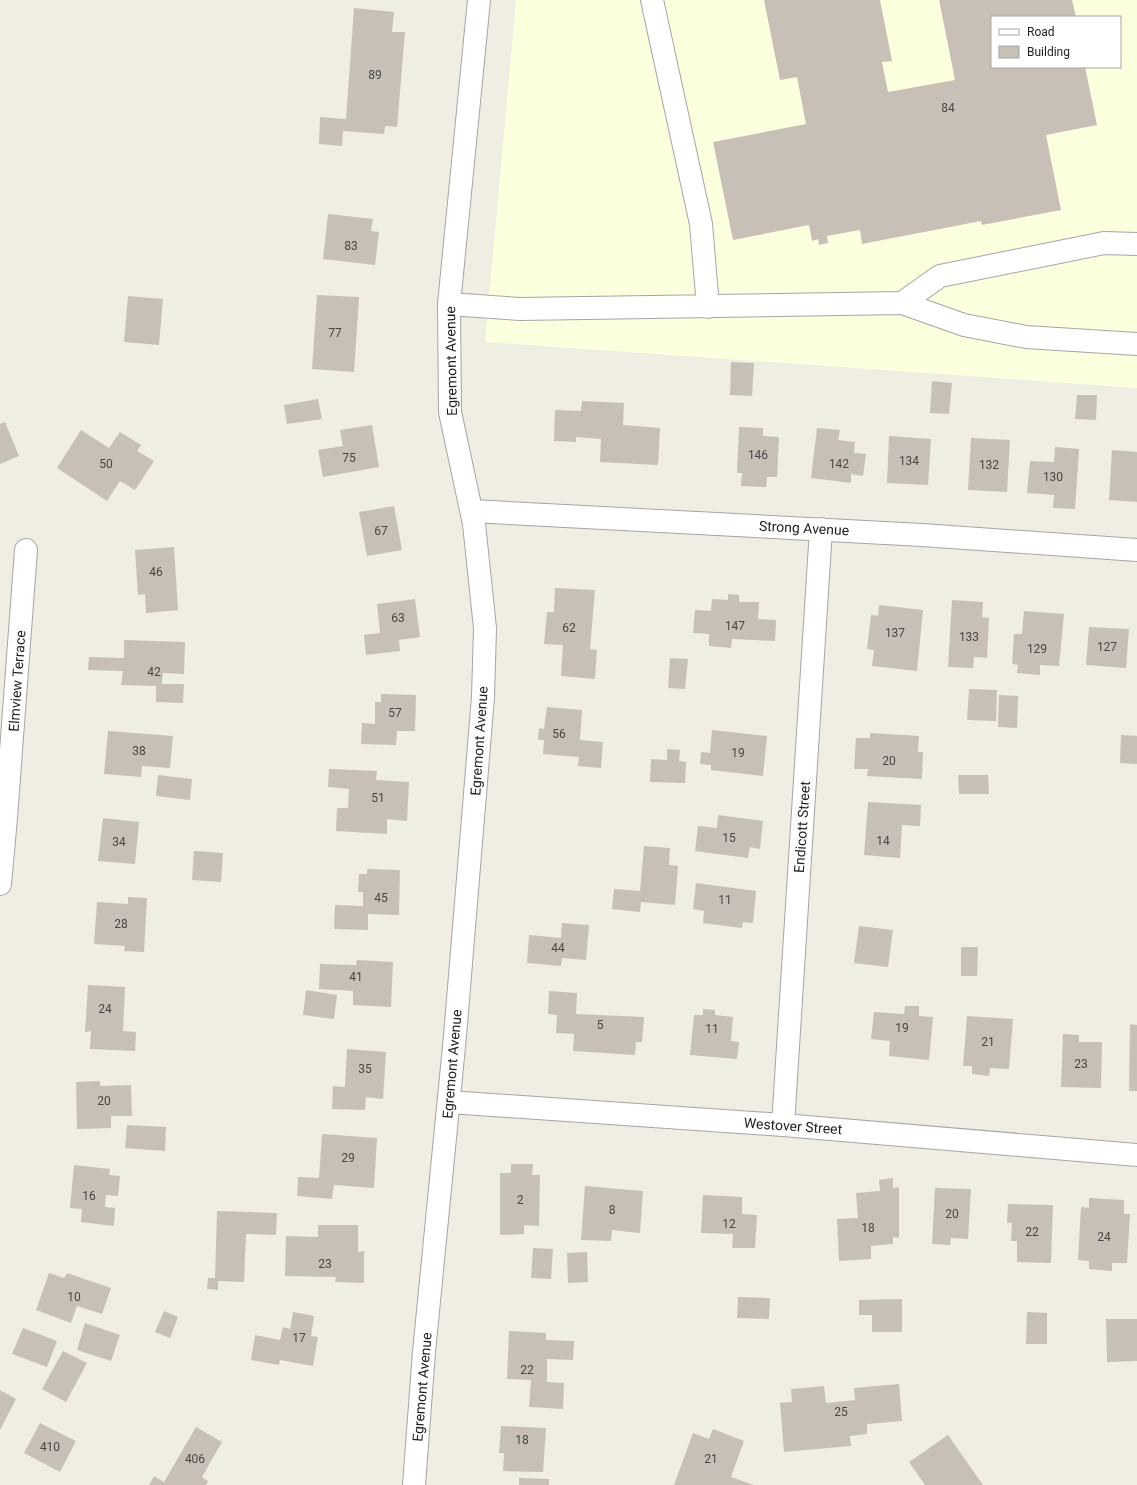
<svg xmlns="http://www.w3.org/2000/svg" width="1137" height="1485" viewBox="0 0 1137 1485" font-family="Roboto,sans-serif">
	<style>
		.education { fill: #fbffdd; fill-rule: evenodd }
		.building { fill: #c8c0b6 }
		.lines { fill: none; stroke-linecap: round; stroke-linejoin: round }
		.minor-casing { stroke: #a5a5a5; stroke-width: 24 }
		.minor { stroke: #fff; stroke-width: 22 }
		.labels { text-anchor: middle; stroke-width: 3; stroke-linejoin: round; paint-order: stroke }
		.number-label { font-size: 12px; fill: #484644 }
		.street-label { font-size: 14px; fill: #1e1e1e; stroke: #fff }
	</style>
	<rect width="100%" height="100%" fill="#f0ede3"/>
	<path class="education" d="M 516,0 L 1137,0 L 1137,388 L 485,342 ZM 992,17 L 1120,17 L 1120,67 L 992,67 Z"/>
	<path class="building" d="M 764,0 L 880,0 L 892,61 L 882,62 L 888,92 L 955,80 L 939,0 L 1072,0 L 1076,17 L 992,17 L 992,67 L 1085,67 L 1097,125 L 1046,135 L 1061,210 L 982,225 L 981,221 L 862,244 L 860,230 L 827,236 L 828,243 L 819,245 L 818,239 L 812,241 L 809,225 L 733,240 L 713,142 L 806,124 L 797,77 L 780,80 Z
		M 354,8 L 394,12 L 392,32 L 405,32 L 397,127 L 385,126 L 384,134 L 343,131 L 342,146 L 319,144 L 320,117 L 346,119 Z
		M 328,214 L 373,219 L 371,231 L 379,232 L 375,265 L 323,259 Z
		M 317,295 L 359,297 L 354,372 L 312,369 Z
		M 128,296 L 163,299 L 159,345 L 124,342 Z
		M 731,362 L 754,363 L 752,396 L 730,395 Z
		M 932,381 L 952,383 L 949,414 L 930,413 Z
		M 1077,395 L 1097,395 L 1096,420 L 1075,419 Z
		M 318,399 L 322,419 L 287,424 L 284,405 Z
		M 582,401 L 624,403 L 623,425 L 660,428 L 658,465 L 600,462 L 601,439 L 576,437 L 576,442 L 554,441 L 555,410 L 581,411 Z
		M 5,422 L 19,456 L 0,464 L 0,424 Z
		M 372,425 L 379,467 L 323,477 L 318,450 L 343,446 L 340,430 Z
		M 739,427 L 763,428 L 763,436 L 779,437 L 777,477 L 767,477 L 766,487 L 741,486 L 742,473 L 737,473 Z
		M 817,428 L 840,430 L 838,440 L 855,442 L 854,453 L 866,454 L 863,476 L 851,474 L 851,483 L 811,478 Z
		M 81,430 L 109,448 L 120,432 L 141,445 L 137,451 L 154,461 L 135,490 L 120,481 L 107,501 L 57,468 Z
		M 889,436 L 931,439 L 928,485 L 887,483 Z
		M 971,438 L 1010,440 L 1007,492 L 968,490 Z
		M 1055,447 L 1079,449 L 1075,509 L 1053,508 L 1054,495 L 1027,493 L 1030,461 L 1054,462 Z
		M 1112,450 L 1137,452 L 1137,502 L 1109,500 Z
		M 394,506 L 402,550 L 367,556 L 359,512 Z
		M 174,547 L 178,610 L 146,613 L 145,594 L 138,595 L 135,550 Z
		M 555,588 L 595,590 L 590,649 L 597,650 L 595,679 L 561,676 L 563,645 L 544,644 L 547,612 L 554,612 Z
		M 728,594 L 739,595 L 739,602 L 759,602 L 758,619 L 776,620 L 775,641 L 732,639 L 731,648 L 709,646 L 709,634 L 693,633 L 695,610 L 711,611 L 712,599 L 728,600 Z
		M 415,599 L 420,637 L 399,640 L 400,651 L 366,655 L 364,635 L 380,633 L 377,604 Z
		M 952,600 L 983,602 L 982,617 L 989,618 L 987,658 L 974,657 L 973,668 L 948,667 Z
		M 879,605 L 923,610 L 917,671 L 872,666 L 874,650 L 867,649 L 871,615 L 878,616 Z
		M 1024,611 L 1064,614 L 1059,666 L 1040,665 L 1040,675 L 1017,673 L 1018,665 L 1012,664 L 1014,634 L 1022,634 Z
		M 1089,627 L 1129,629 L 1126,668 L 1086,665 Z
		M 124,640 L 185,642 L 184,674 L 163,673 L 162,684 L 184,684 L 183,703 L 156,702 L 156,686 L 121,685 L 123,671 L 88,670 L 89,657 L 124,658 Z
		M 670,658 L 688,659 L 685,689 L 668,688 Z
		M 969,689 L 997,690 L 996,721 L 967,720 Z
		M 381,694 L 416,695 L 415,731 L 397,731 L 396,745 L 361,744 L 362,723 L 375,724 L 375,702 L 381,702 Z
		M 999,695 L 1018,696 L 1017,728 L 998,727 Z
		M 547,707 L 582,710 L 580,740 L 603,742 L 601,768 L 578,766 L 579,757 L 543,754 L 544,740 L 538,740 L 539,728 L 544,729 Z
		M 712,730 L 767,736 L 763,776 L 711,770 L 711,765 L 700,764 L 701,752 L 710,753 Z
		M 108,731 L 173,736 L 170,768 L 142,766 L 141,777 L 104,774 Z
		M 870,733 L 919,736 L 918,752 L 923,752 L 922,779 L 867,776 L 868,769 L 854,769 L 856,738 L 870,738 Z
		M 1121,735 L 1137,736 L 1137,764 L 1120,763 Z
		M 667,749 L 680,750 L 679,761 L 686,762 L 685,783 L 650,782 L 651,759 L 667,760 Z
		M 329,769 L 377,771 L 376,780 L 409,782 L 407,821 L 387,819 L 387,834 L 336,831 L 337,808 L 348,808 L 349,789 L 328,787 Z
		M 158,775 L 192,779 L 190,800 L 156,796 Z
		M 958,775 L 988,775 L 989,794 L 959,794 Z
		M 868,802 L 921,805 L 920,826 L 902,825 L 900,858 L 864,855 Z
		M 718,815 L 763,821 L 760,849 L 750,847 L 748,858 L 695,851 L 698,826 L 717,828 Z
		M 103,818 L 139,822 L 135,864 L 98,861 Z
		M 644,846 L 670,848 L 669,865 L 678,866 L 675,905 L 641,902 L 640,912 L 612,909 L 614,889 L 640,891 Z
		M 194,851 L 223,853 L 221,882 L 192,880 Z
		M 367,869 L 400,870 L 399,915 L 368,914 L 368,930 L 334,929 L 335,905 L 363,906 L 363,892 L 358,892 L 359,874 L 367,874 Z
		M 696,883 L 756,891 L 753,923 L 743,922 L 742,928 L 703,923 L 704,911 L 693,909 Z
		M 128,897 L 147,898 L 144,952 L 124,951 L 125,946 L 94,944 L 97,902 L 128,904 Z
		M 562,923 L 589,925 L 586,960 L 562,958 L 561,966 L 527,963 L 529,935 L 561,938 Z
		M 859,926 L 893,930 L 888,967 L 854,963 Z
		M 961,947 L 978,947 L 977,976 L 961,976 Z
		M 357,960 L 393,962 L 391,1007 L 353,1005 L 353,991 L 319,989 L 320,964 L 356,965 Z
		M 88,985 L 125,987 L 123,1031 L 136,1032 L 135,1051 L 90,1049 L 91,1031 L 85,1032 Z
		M 306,990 L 337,995 L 334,1019 L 303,1015 Z
		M 549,991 L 577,993 L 576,1014 L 644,1017 L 642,1042 L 636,1042 L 635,1055 L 573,1051 L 574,1034 L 556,1033 L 557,1015 L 548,1014 Z
		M 905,1006 L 919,1006 L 919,1016 L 933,1017 L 929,1060 L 889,1056 L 890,1041 L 871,1039 L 874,1012 L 904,1014 Z
		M 703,1009 L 715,1010 L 715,1015 L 733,1017 L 731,1041 L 739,1042 L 737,1059 L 690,1055 L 694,1015 L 703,1015 Z
		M 967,1016 L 1013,1019 L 1009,1069 L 990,1068 L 989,1076 L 972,1074 L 972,1066 L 963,1066 Z
		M 1130,1024 L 1137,1025 L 1137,1091 L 1129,1091 Z
		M 1063,1034 L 1079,1035 L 1079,1042 L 1102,1042 L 1101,1088 L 1061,1087 Z
		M 347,1049 L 386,1052 L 383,1099 L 366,1097 L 365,1110 L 332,1109 L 333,1086 L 345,1087 Z
		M 100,1081 L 100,1086 L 131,1085 L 132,1116 L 111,1116 L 111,1128 L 77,1129 L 76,1082 Z
		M 127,1125 L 166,1127 L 165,1151 L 125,1148 Z
		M 322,1134 L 377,1138 L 374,1188 L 334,1185 L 332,1199 L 297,1196 L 298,1177 L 319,1178 Z
		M 511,1164 L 533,1164 L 532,1175 L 540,1175 L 539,1226 L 524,1225 L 524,1234 L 500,1235 L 500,1173 L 511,1173 Z
		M 74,1165 L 110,1169 L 109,1175 L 120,1176 L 118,1196 L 106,1195 L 105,1207 L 115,1208 L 114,1226 L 81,1222 L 82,1209 L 70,1208 Z
		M 893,1178 L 893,1188 L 899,1187 L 899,1238 L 893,1237 L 893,1244 L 871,1246 L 871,1259 L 839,1261 L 837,1219 L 858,1218 L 856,1193 L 880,1191 L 879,1180 Z
		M 585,1186 L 643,1191 L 640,1233 L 612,1230 L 611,1241 L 581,1240 Z
		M 935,1188 L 971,1189 L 968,1239 L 951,1238 L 950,1245 L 932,1244 Z
		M 703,1195 L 742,1197 L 742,1214 L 757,1215 L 755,1248 L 732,1248 L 733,1234 L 701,1233 Z
		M 1089,1198 L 1124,1200 L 1124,1214 L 1130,1214 L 1127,1263 L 1112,1263 L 1112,1271 L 1089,1269 L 1089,1261 L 1078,1260 L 1081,1207 L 1089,1208 Z
		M 1008,1204 L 1053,1205 L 1051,1263 L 1017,1262 L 1017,1241 L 1011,1241 L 1012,1223 L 1007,1223 Z
		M 217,1211 L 277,1213 L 276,1235 L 246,1234 L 244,1282 L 218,1281 L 218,1290 L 207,1289 L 208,1278 L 215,1278 Z
		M 318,1225 L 358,1225 L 358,1252 L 364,1251 L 364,1283 L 335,1282 L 336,1277 L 285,1276 L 286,1236 L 318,1237 Z
		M 533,1248 L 553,1249 L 551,1279 L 531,1278 Z
		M 587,1252 L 588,1282 L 568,1283 L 567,1253 Z
		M 49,1273 L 64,1278 L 67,1273 L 111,1288 L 102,1314 L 77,1306 L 71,1323 L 36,1310 Z
		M 738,1297 L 770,1298 L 769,1319 L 737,1318 Z
		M 902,1299 L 902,1332 L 872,1332 L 872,1315 L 859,1315 L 859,1300 Z
		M 164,1311 L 178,1317 L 170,1338 L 155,1332 Z
		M 293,1312 L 314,1316 L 311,1336 L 318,1337 L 313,1366 L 280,1360 L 279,1365 L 251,1360 L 255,1335 L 280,1340 L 283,1327 L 290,1329 Z
		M 1027,1312 L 1047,1313 L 1047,1344 L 1026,1344 Z
		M 1106,1319 L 1137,1319 L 1137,1361 L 1107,1362 Z
		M 85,1323 L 120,1335 L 111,1361 L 77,1350 Z
		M 23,1328 L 57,1341 L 47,1367 L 12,1354 Z
		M 509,1331 L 546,1333 L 546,1340 L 574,1341 L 573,1360 L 547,1359 L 547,1382 L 564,1383 L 563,1409 L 529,1407 L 531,1380 L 507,1379 Z
		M 63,1351 L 87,1363 L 66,1402 L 42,1389 Z
		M 899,1384 L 902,1421 L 867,1424 L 867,1434 L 850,1436 L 851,1446 L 784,1452 L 780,1403 L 792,1402 L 791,1389 L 824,1386 L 826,1403 L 855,1400 L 854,1388 Z
		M 0,1390 L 16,1399 L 0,1430 Z
		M 40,1423 L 76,1441 L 60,1472 L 24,1453 Z
		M 501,1426 L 546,1428 L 543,1472 L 503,1471 L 504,1453 L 499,1453 Z
		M 196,1427 L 222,1442 L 202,1477 L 208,1481 L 206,1485 L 149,1485 L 154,1476 L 164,1482 Z
		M 713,1429 L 744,1441 L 731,1477 L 754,1485 L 674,1485 L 693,1433 L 709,1439 Z
		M 948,1435 L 983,1485 L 925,1485 L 909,1462 Z
		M 519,1478 L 549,1479 L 549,1485 L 519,1485 Z"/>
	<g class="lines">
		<g class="minor-casing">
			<path id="minor" d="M 652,0 L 701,224 L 708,307
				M 902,303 L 940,276 L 1104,243 L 1137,244
				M 449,304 L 520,309 L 902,303 L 964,325 L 1026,337 L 1137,344
				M 472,511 L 922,535 L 1137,550
				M 0,884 L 6,818 L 26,550
				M 449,1102 L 783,1125 L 1137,1155
				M 783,1125 L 821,529
				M 414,1485 L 424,1352 L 455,1036 L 483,697 L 485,628 L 474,524 L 450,412 L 449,304 L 479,0"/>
		</g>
		<use href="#minor" class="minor"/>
	</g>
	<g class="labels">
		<g class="number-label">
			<text x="375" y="79">89</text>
			<text x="948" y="112">84</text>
			<text x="351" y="250">83</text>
			<text x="335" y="337">77</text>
			<text x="758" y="459">146</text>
			<text x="349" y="462">75</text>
			<text x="909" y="465">134</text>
			<text x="106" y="468">50</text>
			<text x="839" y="468">142</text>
			<text x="989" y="469">132</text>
			<text x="1053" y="481">130</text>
			<text x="381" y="535">67</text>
			<text x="156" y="576">46</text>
			<text x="398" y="622">63</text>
			<text x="735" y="630">147</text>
			<text x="569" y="632">62</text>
			<text x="895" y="637">137</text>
			<text x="969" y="641">133</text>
			<text x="1107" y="651">127</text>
			<text x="1037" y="653">129</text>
			<text x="154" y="676">42</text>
			<text x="395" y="717">57</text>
			<text x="559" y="738">56</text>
			<text x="139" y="755">38</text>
			<text x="738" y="757">19</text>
			<text x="889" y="765">20</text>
			<text x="378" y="802">51</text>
			<text x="729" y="842">15</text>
			<text x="883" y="845">14</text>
			<text x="119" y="846">34</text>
			<text x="381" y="902">45</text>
			<text x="725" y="904">11</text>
			<text x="121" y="928">28</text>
			<text x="558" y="952">44</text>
			<text x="356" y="981">41</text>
			<text x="105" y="1013">24</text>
			<text x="600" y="1029">5</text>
			<text x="902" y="1032">19</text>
			<text x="712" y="1033">11</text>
			<text x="988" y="1046">21</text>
			<text x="1081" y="1068">23</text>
			<text x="365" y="1073">35</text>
			<text x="104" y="1105">20</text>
			<text x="348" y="1162">29</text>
			<text x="89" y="1200">16</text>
			<text x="520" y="1204">2</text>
			<text x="612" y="1214">8</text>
			<text x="952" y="1218">20</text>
			<text x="729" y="1228">12</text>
			<text x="868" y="1232">18</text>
			<text x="1032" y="1236">22</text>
			<text x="1104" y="1241">24</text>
			<text x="325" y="1268">23</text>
			<text x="74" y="1301">10</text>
			<text x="299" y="1342">17</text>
			<text x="527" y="1374">22</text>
			<text x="841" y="1416">25</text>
			<text x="522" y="1444">18</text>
			<text x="50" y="1451">410</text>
			<text x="195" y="1463">406</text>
			<text x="711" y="1463">21</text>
		</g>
		<g class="street-label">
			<text transform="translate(451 361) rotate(-91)" y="5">Egremont Avenue</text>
			<text transform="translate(804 528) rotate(3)" y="5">Strong Avenue</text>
			<text transform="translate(17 681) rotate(-86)" y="5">Elmview Terrace</text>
			<text transform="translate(479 741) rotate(-86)" y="5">Egremont Avenue</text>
			<text transform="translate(802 827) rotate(-86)" y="5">Endicott Street</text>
			<text transform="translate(452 1064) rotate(-85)" y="5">Egremont Avenue</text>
			<text transform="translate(793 1126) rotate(4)" y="5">Westover Street</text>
			<text transform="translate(422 1387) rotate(-85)" y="5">Egremont Avenue</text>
		</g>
	</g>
	<rect x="991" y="16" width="130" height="52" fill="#ffffff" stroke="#a5a5a5"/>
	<rect x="999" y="29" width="20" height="6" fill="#ffffff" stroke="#a5a5a5"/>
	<text x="1027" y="36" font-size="12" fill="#1e1e1e">Road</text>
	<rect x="999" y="46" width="20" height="12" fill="#c8c0b6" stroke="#a5a5a5"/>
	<text x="1027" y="56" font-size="12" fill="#1e1e1e">Building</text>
</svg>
